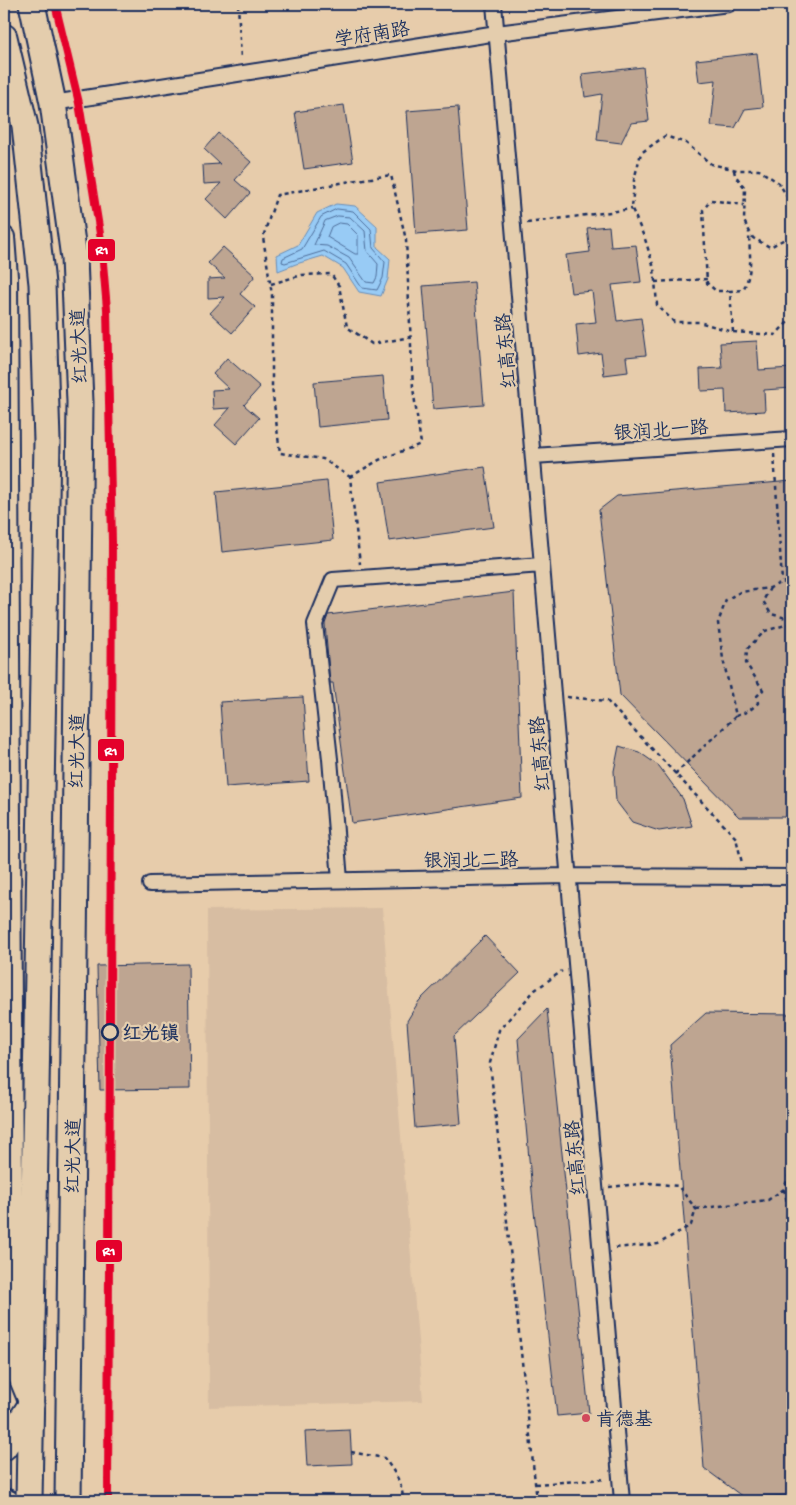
<svg xmlns="http://www.w3.org/2000/svg" width="796" height="1505" viewBox="0 0 796 1505" font-family="'Gochi Hand','LXGW WenKai TC',sans-serif">
	<style>
		.built { fill: #d7bda2 }
		.water { fill: #98cbf5; stroke: #668db9 }
		.lines { fill: none; stroke-linecap: round; stroke-linejoin: round }
		.shore { stroke: #4d6d9a; stroke-width: 1 }
		.building { fill: #bea591; stroke: #1b2f5e }
		.street-casing { stroke: #1b2f5e; stroke-width: 18 }
		.secondary-casing { stroke: #1b2f5e; stroke-width: 24 }
		.primary-casing { stroke: #1b2f5e; stroke-width: 25 }
		.highway-casing { stroke: #1b2f5e; stroke-width: 29 }
		.path { stroke: #1b2f5e; stroke-width: 2.5; stroke-dasharray: 4 4; stroke-linecap: butt }
		.street { stroke: #e4cdad; stroke-width: 14 }
		.secondary { stroke: #e4cdad; stroke-width: 20 }
		.primary { stroke: #e4cdad; stroke-width: 21 }
		.highway { stroke: #e4cdad; stroke-width: 25 }
		.rail-1-casing { stroke: #e4cdad; stroke-width: 11 }
		.rail-1 { stroke: #e4002b; stroke-width: 8 }
		.stop-dot { fill: #e4cdad; stroke: #1b2f5e; stroke-width: 2.5 }
		.poi-dot { fill: #d1495b; stroke: #e4cdad; stroke-width: 2 }
		.labels { text-anchor: middle; stroke-width: 4.5; stroke-linejoin: round; paint-order: stroke }
		.street-label { font-size: 19px; fill: #1b2f5e; stroke: #e4cdad }
		.stop-label { font-size: 19px; font-weight: bold; fill: #1b2f5e; stroke: #e4cdad; text-anchor: start }
		.poi-label { font-size: 19px; fill: #1b2f5e; stroke: #e4cdad; text-anchor: start }
		.line-badge { stroke: #e4cdad; stroke-width: 2 }
		.badge-label { font-size: 14px; text-anchor: middle; font-weight: bold; fill: #fff }
	</style>
	<rect width="100%" height="100%" fill="#e7ccab"/>
	<filter id="ink" filterUnits="userSpaceOnUse"><feTurbulence type="fractalNoise" baseFrequency=".02" numOctaves="2"/><feDisplacementMap in="SourceGraphic" scale="10" xChannelSelector="R" yChannelSelector="G"/><feConvolveMatrix kernelMatrix="1 2 1 2 8 2 1 2 1" color-interpolation-filters="sRGB"/></filter>
	<g filter="url(#ink)">
		<path class="built" d="M 382,908 L 423,1401 L 209,1407 L 207,910 Z"/>
		<path class="water" d="M 336,204 L 355,206 L 377,226 L 377,247 L 390,259 L 388,279 L 381,296 L 359,292 L 343,268 L 323,256 L 296,264 L 278,271 L 277,255 L 298,245 L 317,213 Z"/>
		<g class="lines">
			<path class="shore" d="M 337,209 L 353,211 L 371,229 L 373,248 L 385,262 L 383,278 L 377,290 L 362,288 L 346,264 L 324,251 L 285,263 L 282,262 L 283,258 L 302,249 L 321,217 Z
				M 338,216 L 350,217 L 365,231 L 367,251 L 378,264 L 377,277 L 374,283 L 366,282 L 349,258 L 327,246 L 314,245 L 325,221 Z
				M 339,223 L 347,224 L 358,235 L 358,254 L 355,254 L 327,237 L 331,227 Z"/>
		</g>
		<path class="building" d="M 757,53 L 763,107 L 745,109 L 735,128 L 711,126 L 716,80 L 699,82 L 696,60 Z
			M 643,67 L 649,121 L 631,123 L 621,143 L 597,140 L 602,94 L 585,97 L 582,74 Z
			M 344,105 L 353,162 L 304,169 L 295,112 Z
			M 458,107 L 468,230 L 416,234 L 407,111 Z
			M 218,133 L 251,162 L 235,180 L 250,193 L 227,219 L 206,199 L 221,183 L 204,184 L 203,165 L 220,164 L 204,149 Z
			M 609,226 L 611,247 L 636,245 L 641,282 L 612,285 L 617,321 L 641,318 L 646,355 L 626,357 L 628,372 L 604,375 L 601,353 L 579,356 L 576,324 L 596,322 L 592,291 L 571,293 L 566,255 L 590,252 L 587,228 Z
			M 223,247 L 255,276 L 240,294 L 255,307 L 232,333 L 210,313 L 225,297 L 208,298 L 208,279 L 225,278 L 208,263 Z
			M 474,282 L 484,405 L 433,409 L 423,286 Z
			M 757,341 L 759,370 L 792,368 L 792,388 L 764,390 L 765,411 L 726,413 L 725,390 L 701,391 L 700,369 L 722,368 L 720,343 Z
			M 227,358 L 260,387 L 244,405 L 259,418 L 236,444 L 215,425 L 230,408 L 213,409 L 212,390 L 229,389 L 213,374 Z
			M 383,376 L 387,420 L 318,427 L 314,382 Z
			M 485,467 L 494,527 L 389,541 L 380,482 Z
			M 327,481 L 333,540 L 222,552 L 216,492 Z
			M 792,481 L 792,817 L 739,817 L 620,695 L 599,510 L 617,496 Z
			M 514,592 L 522,798 L 352,823 L 333,683 L 330,683 L 325,624 L 328,615 Z
			M 303,697 L 309,781 L 226,787 L 220,702 Z
			M 619,746 L 639,752 L 659,766 L 683,799 L 692,826 L 659,831 L 632,822 L 616,801 L 614,771 Z
			M 485,936 L 520,973 L 454,1036 L 461,1124 L 415,1128 L 407,1021 L 419,1001 Z
			M 188,964 L 190,1089 L 100,1090 L 97,966 Z
			M 547,1009 L 589,1413 L 557,1416 L 533,1202 L 518,1039 Z
			M 706,1013 L 792,1014 L 792,1495 L 743,1497 L 704,1468 L 670,1045 Z
			M 350,1430 L 352,1464 L 307,1466 L 305,1432 Z"/>
		<g class="lines">
			<g class="street-casing">
				<path id="street" d="M 494,4 L 622,1501
					M 53,103 L 497,33 L 729,4
					M 533,456 L 792,439
					M 340,880 L 330,759 L 315,624 L 333,580 L 542,565
					M 150,884 L 568,876 L 792,877"/>
			</g>
			<g class="secondary-casing">
				<path id="secondary" d="M 4,237 L 7,277 L 12,1196 L 13,1259 L 11,1358 L 28,1399"/>
			</g>
			<g class="primary-casing">
				<path id="primary" d="M 4,1500 L 8,1501"/>
			</g>
			<g class="highway-casing">
				<path id="highway" d="M 32,4 L 53,103 L 74,258 L 80,402 L 68,1501
					M 4,37 L 25,126 L 42,284 L 47,441 L 29,1501
					M 4,1447 L 31,1405"/>
			</g>
			<path class="path" d="M 238,4 L 241,59
				M 734,170 L 735,175 L 745,188 L 744,221 L 753,238 L 770,247 L 792,235
				M 792,205 L 779,183 L 759,170 L 737,170 L 711,164 L 686,143 L 665,136 L 641,153 L 634,180 L 632,209 L 645,239 L 654,268 L 657,305 L 674,322 L 699,322 L 733,332 L 775,335 L 792,318
				M 527,223 L 632,209
				M 655,282 L 707,279
				M 271,284 L 302,275 L 331,274 L 339,286 L 347,327 L 372,344 L 411,337
				M 730,291 L 716,291 L 707,283 L 703,210 L 711,200 L 744,205
				M 733,332 L 730,291 L 743,290 C 754,269 749,254 749,232
				M 774,454 L 782,582
				M 350,477 L 379,460 L 421,444 L 413,388 L 406,240 L 391,175 L 351,181 L 277,195 L 263,237 L 272,295 L 272,387 L 280,453 L 323,459 L 350,477 L 360,564
				M 787,584 L 792,589
				M 770,588 L 763,601 L 771,614 L 786,618 L 792,613
				M 567,697 L 607,701 L 736,838 L 742,863
				M 736,716 L 749,711 L 758,703 L 757,696 L 763,690 L 746,663 L 747,649 L 765,631 L 792,623 L 788,617
				M 675,774 L 736,716 L 723,659 L 718,623 L 726,600 L 740,592 L 770,588 L 782,582 L 792,584
				M 609,1187 L 651,1183 L 678,1186 L 696,1209 L 691,1225 L 658,1244 L 614,1248
				M 784,1189 L 792,1224
				M 696,1209 L 768,1200 L 784,1189 L 792,1166
				M 351,1452 L 384,1458 C 395,1472 403,1484 403,1501
				M 535,1484 L 606,1479
				M 537,1501 L 490,1063 L 499,1030 L 535,990 L 562,971"/>
			<use href="#street" class="street"/>
			<use href="#secondary" class="secondary"/>
			<use href="#primary" class="primary"/>
			<use href="#highway" class="highway"/>
			<g class="rail-1-casing">
				<path id="rail-1" d="M 55,4 L 79,103 L 101,240 L 107,309 L 112,542 L 108,1501"/>
			</g>
			<use href="#rail-1" class="rail-1"/>
		</g>
	</g>
	<circle class="stop-dot" cx="110" cy="1032" r="8"/>
	<circle class="poi-dot" cx="586" cy="1418" r="5"/>
	<g class="labels">
		<g class="street-label">
			<text transform="translate(372 33) rotate(-9)" y="7">学府南路</text>
			<text transform="translate(78 346) rotate(-92)" y="7">红光大道</text>
			<text transform="translate(505 351) rotate(-95)" y="7">红高东路</text>
			<text transform="translate(661 429) rotate(-4)" y="7">银润北一路</text>
			<text transform="translate(76 751) rotate(-89)" y="7">红光大道</text>
			<text transform="translate(539 754) rotate(-95)" y="7">红高东路</text>
			<text transform="translate(471 859) rotate(-1)" y="7">银润北二路</text>
			<text transform="translate(72 1156) rotate(-89)" y="7">红光大道</text>
			<text transform="translate(574 1158) rotate(-95)" y="7">红高东路</text>
		</g>
		<g class="stop-label">
			<text x="122" y="1039">红光镇</text>
		</g>
		<g class="poi-label">
			<text x="596" y="1425">肯德基</text>
		</g>
	</g>
	<g class="line-badge">
		<rect x="87" y="238" width="29" height="24" rx="5" fill="#e4002b"/>
		<rect x="97" y="738" width="28" height="24" rx="5" fill="#e4002b"/>
		<rect x="95" y="1239" width="28" height="24" rx="5" fill="#e4002b"/>
	</g>
	<g class="badge-label">
		<text x="102" y="254">R1</text>
		<text x="111" y="755">R1</text>
		<text x="109" y="1255">R1</text>
	</g>
	<rect width="796" height="1505" fill="none" stroke="#e4cdad" stroke-width="20"/>
	<rect x="10" y="10" width="776" height="1485" fill="none" stroke="#1b2f5e" stroke-width="2" filter="url(#ink)"/>
</svg>
